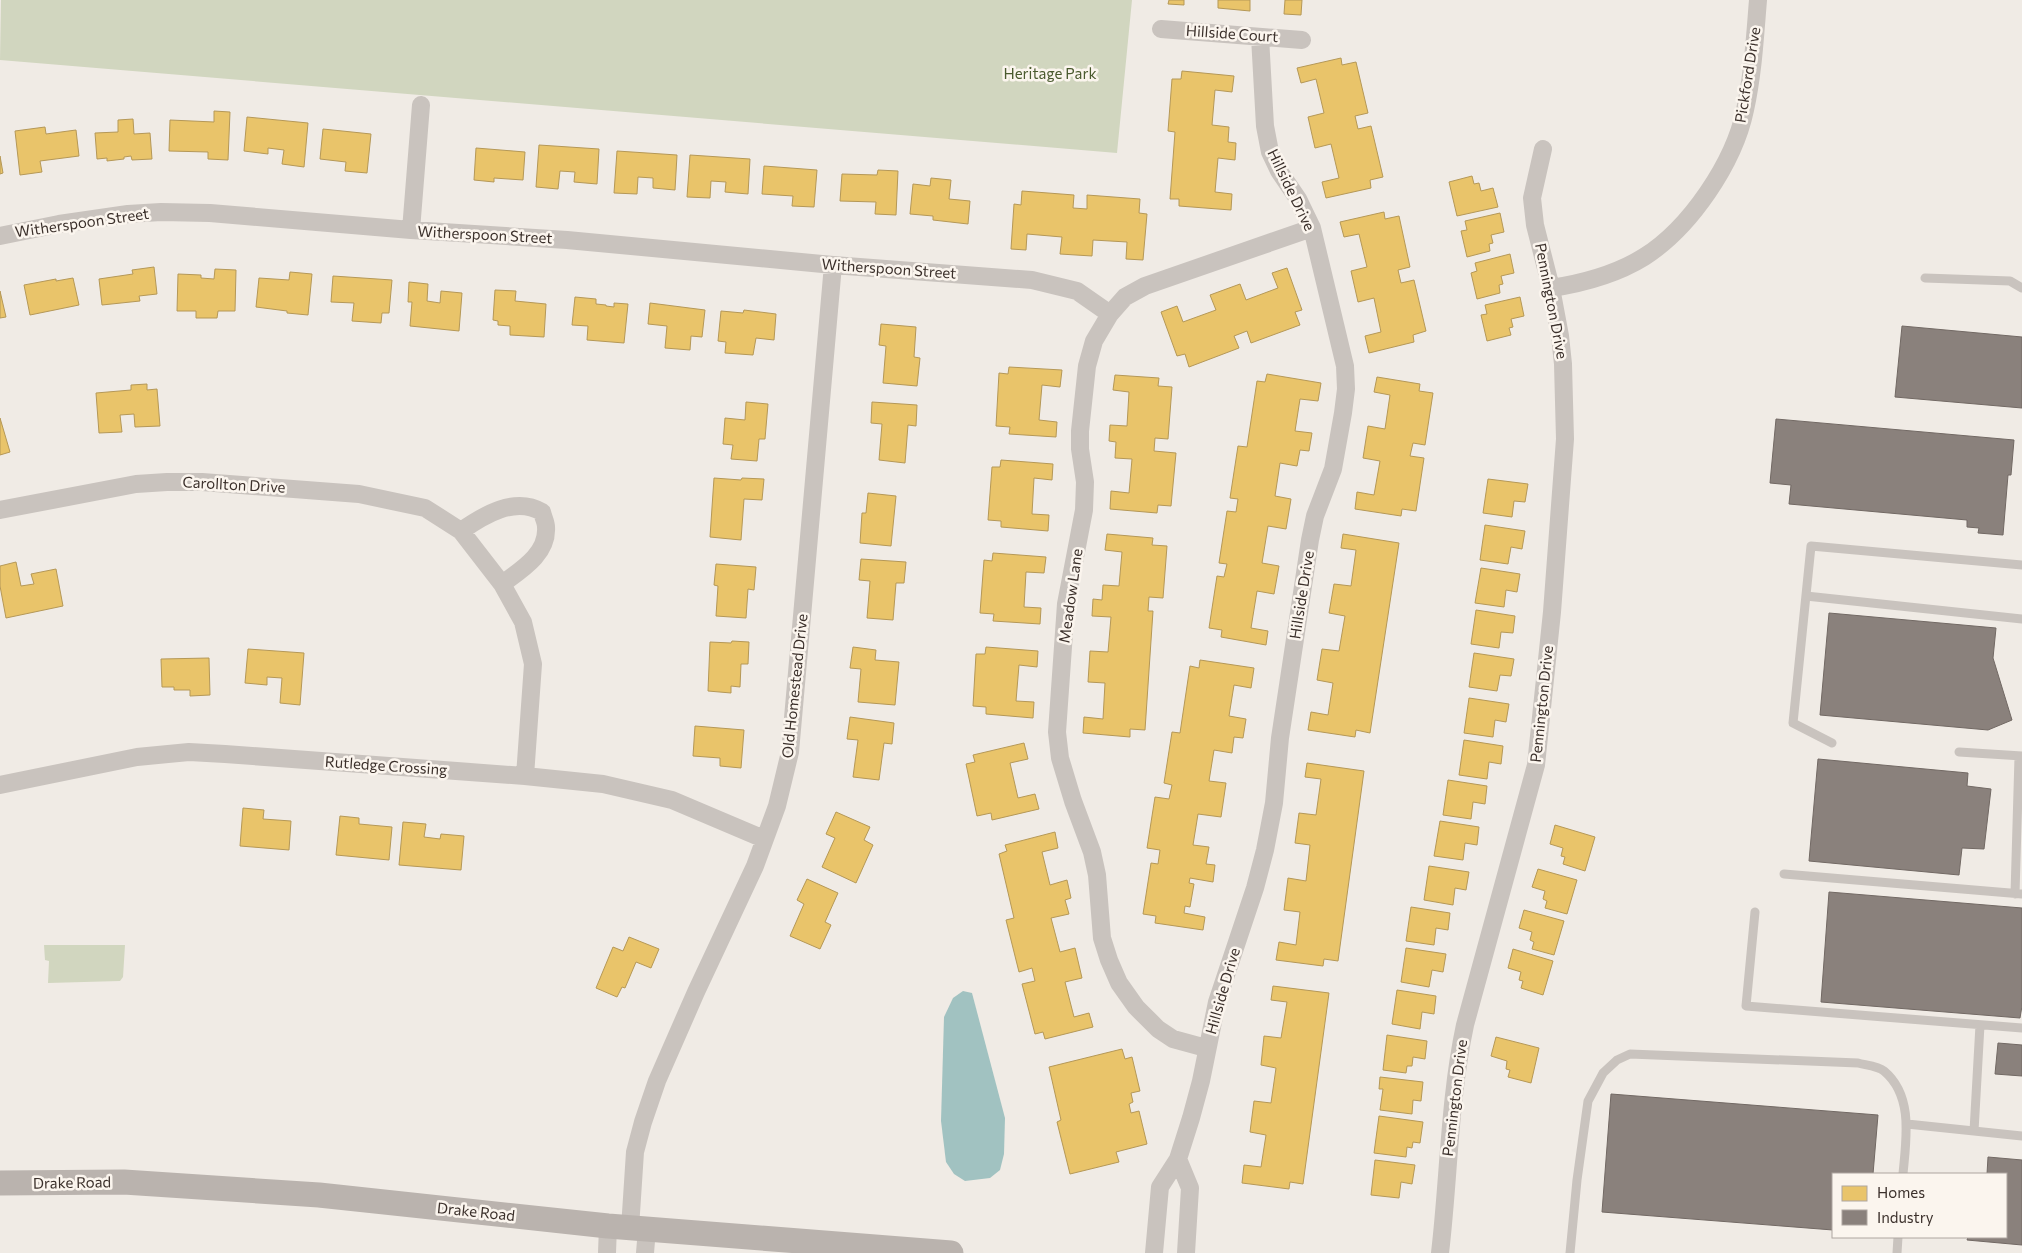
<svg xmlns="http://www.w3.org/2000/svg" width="2022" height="1253" viewBox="0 0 2022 1253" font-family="Commissioner,sans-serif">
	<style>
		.green { fill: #d1d6bf }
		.water { fill: #a1c2c1 }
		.homes { fill: #e9c46a; stroke: #b59857 }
		.industry { fill: #8a817c; stroke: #726964 }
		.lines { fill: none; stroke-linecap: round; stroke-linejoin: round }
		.lane { stroke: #c9c3be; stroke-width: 9 }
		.street { stroke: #c9c3be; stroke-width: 18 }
		.secondary { stroke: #bab3ae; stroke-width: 25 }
		.labels { text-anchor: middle; stroke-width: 5; stroke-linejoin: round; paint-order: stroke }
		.street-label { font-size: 15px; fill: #3b302b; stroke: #fbf5ee }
		.park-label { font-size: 15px; fill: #4a5a2e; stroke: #fbf5ee }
	</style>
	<rect width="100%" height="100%" fill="#f0ebe5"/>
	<path class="green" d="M 1,0 L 1132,0 L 1117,153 L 0,60 Z
		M 44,945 L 125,945 L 123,977 L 120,981 L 48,983 L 49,961 L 45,960 Z"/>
	<path class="water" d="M 963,991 L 972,993 L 1005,1118 L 1004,1154 L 1000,1170 L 990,1178 L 965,1181 L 954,1174 L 946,1162 L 941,1121 L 944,1017 L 953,998 Z"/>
	<path class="homes" d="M 1169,0 L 1184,0 L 1184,5 L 1168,4 Z
		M 1218,0 L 1250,0 L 1250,11 L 1218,8 Z
		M 1285,0 L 1302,0 L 1301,15 L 1284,14 Z
		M 1341,58 L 1342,65 L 1356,62 L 1368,113 L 1355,116 L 1358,129 L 1371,126 L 1383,177 L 1370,180 L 1371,188 L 1326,198 L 1322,182 L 1339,178 L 1331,144 L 1315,148 L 1308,117 L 1324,113 L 1316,79 L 1301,83 L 1297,68 Z
		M 1182,71 L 1234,76 L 1232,92 L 1215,90 L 1212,125 L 1229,127 L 1228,142 L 1236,143 L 1235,160 L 1218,158 L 1215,192 L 1232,194 L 1231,210 L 1179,206 L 1179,199 L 1170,199 L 1175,132 L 1168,131 L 1172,79 L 1181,79 Z
		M 214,111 L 230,112 L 228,160 L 208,159 L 208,152 L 169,151 L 170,120 L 214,122 Z
		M 247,117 L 308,123 L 304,167 L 282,164 L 284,150 L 268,148 L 268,154 L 244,151 Z
		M 133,119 L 134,134 L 150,133 L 152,159 L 132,160 L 131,156 L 124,157 L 124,159 L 107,161 L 107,158 L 97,159 L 95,133 L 118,132 L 118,120 Z
		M 45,127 L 46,134 L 76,130 L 79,156 L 40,161 L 42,172 L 20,175 L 15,131 Z
		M 323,129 L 371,134 L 367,173 L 345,171 L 346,162 L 320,159 Z
		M 539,145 L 599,149 L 597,184 L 574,182 L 575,172 L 560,171 L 558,189 L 536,187 Z
		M 476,148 L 525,152 L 523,180 L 494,178 L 494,182 L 474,180 Z
		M 617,151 L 677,155 L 675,190 L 653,188 L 653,178 L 638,177 L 637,194 L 614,193 Z
		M 690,155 L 750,159 L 748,194 L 725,192 L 726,182 L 711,181 L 710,198 L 687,197 Z
		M 0,156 L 3,173 L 0,174 Z
		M 764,166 L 817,170 L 814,207 L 792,206 L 793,196 L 762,194 Z
		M 878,170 L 898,171 L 896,215 L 875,214 L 876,202 L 840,201 L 842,174 L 877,175 Z
		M 1472,176 L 1474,184 L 1479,183 L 1481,191 L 1493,188 L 1498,207 L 1457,216 L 1449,182 Z
		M 931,178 L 951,180 L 949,199 L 970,201 L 968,224 L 933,220 L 933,216 L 910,214 L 913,184 L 930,186 Z
		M 1022,191 L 1074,195 L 1073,208 L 1087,209 L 1087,195 L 1140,199 L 1139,213 L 1147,214 L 1143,260 L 1126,259 L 1127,242 L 1093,240 L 1092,256 L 1060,254 L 1062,237 L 1027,234 L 1026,250 L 1011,249 L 1014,204 L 1021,205 Z
		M 1384,212 L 1385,219 L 1399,216 L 1410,267 L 1398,270 L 1401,283 L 1414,280 L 1426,331 L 1413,335 L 1414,342 L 1369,353 L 1365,336 L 1381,332 L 1374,298 L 1358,302 L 1351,271 L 1367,267 L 1359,234 L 1344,237 L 1340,222 Z
		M 1500,213 L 1504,232 L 1491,235 L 1493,243 L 1489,244 L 1490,251 L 1467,257 L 1461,231 L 1467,230 L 1465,221 Z
		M 1510,254 L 1514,273 L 1501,276 L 1503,284 L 1499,285 L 1500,293 L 1477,299 L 1471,273 L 1477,271 L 1475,263 Z
		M 154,267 L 157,294 L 139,296 L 140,301 L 102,305 L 99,279 L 133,274 L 132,270 Z
		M 1287,268 L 1302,310 L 1295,312 L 1300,325 L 1251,343 L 1247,331 L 1234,336 L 1239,348 L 1189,367 L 1185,354 L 1177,356 L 1161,312 L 1177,306 L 1183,322 L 1216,310 L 1210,295 L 1240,284 L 1246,300 L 1278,288 L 1272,273 Z
		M 215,269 L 236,270 L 235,311 L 218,311 L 217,318 L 196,318 L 196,311 L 177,311 L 178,274 L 201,275 L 201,278 L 214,279 Z
		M 290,272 L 312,274 L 308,315 L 287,313 L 287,311 L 256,307 L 259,278 L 289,280 Z
		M 333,276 L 392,280 L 389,313 L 382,313 L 381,323 L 352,321 L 354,303 L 331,302 Z
		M 73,278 L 79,305 L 30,315 L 24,285 L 56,279 L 56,281 Z
		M 409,282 L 428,284 L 427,301 L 440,303 L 441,291 L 462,293 L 459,331 L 410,326 L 412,302 L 408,302 Z
		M 495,290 L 516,291 L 515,301 L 546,304 L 544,337 L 510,335 L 510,326 L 498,325 L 498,321 L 493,320 Z
		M 0,291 L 6,317 L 0,318 Z
		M 575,297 L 596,299 L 596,304 L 606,305 L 606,306 L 614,307 L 614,303 L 628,304 L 624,343 L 587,340 L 588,326 L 572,325 Z
		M 1520,297 L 1524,316 L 1511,319 L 1513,327 L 1509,328 L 1511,335 L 1487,341 L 1481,315 L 1487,314 L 1485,305 Z
		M 650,303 L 705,310 L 702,337 L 691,336 L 690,350 L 665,348 L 667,326 L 648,324 Z
		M 744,310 L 776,314 L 774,340 L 756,338 L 753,355 L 725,353 L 726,342 L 718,341 L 721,311 L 743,313 Z
		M 881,324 L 916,327 L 914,357 L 920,358 L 917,386 L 883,383 L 886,346 L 879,345 Z
		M 1009,367 L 1062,370 L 1060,387 L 1042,385 L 1039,420 L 1057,422 L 1056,437 L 1009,434 L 1010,427 L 996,426 L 999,373 L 1008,374 Z
		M 1267,374 L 1321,383 L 1318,401 L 1300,399 L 1295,431 L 1312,433 L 1309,451 L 1300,450 L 1297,466 L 1280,463 L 1275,496 L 1291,499 L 1286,529 L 1268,526 L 1262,563 L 1279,566 L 1274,594 L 1257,591 L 1251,628 L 1268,631 L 1266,645 L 1221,637 L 1222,630 L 1209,628 L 1217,576 L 1224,577 L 1227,564 L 1219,563 L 1227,511 L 1236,512 L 1238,499 L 1230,498 L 1238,446 L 1247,447 L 1257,381 L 1265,382 Z
		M 1115,375 L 1159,378 L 1158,386 L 1172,387 L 1168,439 L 1155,438 L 1154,451 L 1176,453 L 1171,506 L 1158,505 L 1157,513 L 1110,509 L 1111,491 L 1129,493 L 1132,459 L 1115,458 L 1116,442 L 1109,441 L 1110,425 L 1127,426 L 1129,392 L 1113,390 Z
		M 1377,377 L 1420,384 L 1419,391 L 1433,393 L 1425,445 L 1413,443 L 1410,456 L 1424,458 L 1416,511 L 1402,509 L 1401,516 L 1355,509 L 1357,492 L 1374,495 L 1380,461 L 1363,458 L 1368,426 L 1385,429 L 1390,395 L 1374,392 Z
		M 147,384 L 147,390 L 157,389 L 160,426 L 135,427 L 134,414 L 120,415 L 122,432 L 99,433 L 96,393 L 131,390 L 131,385 Z
		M 746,402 L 768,404 L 765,439 L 759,439 L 757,461 L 731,459 L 733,445 L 723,444 L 725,418 L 745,420 Z
		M 872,402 L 917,405 L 916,426 L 908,425 L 905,463 L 879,460 L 882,424 L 871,423 Z
		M 0,418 L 10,452 L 0,455 Z
		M 1001,460 L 1053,464 L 1052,480 L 1034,478 L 1032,514 L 1049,515 L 1048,531 L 1001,527 L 1001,521 L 988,520 L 992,467 L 1000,467 Z
		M 714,478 L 741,480 L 742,478 L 764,479 L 762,500 L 744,499 L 741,540 L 710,537 Z
		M 1488,479 L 1528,484 L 1525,502 L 1514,501 L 1512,517 L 1483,513 Z
		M 868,493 L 896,496 L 891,546 L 860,543 L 862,513 L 866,513 Z
		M 1485,525 L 1525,531 L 1522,549 L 1511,547 L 1508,564 L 1480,560 Z
		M 1107,534 L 1153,538 L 1152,545 L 1167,546 L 1163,598 L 1149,597 L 1148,611 L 1153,611 L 1145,730 L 1130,729 L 1130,737 L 1083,733 L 1084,717 L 1103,719 L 1105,683 L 1088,682 L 1090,651 L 1108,652 L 1111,617 L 1092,616 L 1093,599 L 1102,600 L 1103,585 L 1119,586 L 1122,552 L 1105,550 Z
		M 1343,534 L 1399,543 L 1370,733 L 1356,730 L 1355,737 L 1308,730 L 1311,712 L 1328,715 L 1333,683 L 1317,680 L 1322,649 L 1339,651 L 1345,616 L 1329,613 L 1334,584 L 1351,586 L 1356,550 L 1341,548 Z
		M 993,553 L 1046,557 L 1044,573 L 1026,572 L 1024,607 L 1041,608 L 1040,624 L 993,621 L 994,614 L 980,613 L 984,560 L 992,561 Z
		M 861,559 L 906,562 L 904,583 L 896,583 L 893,620 L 867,618 L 870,581 L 859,580 Z
		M 16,562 L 21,586 L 34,584 L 31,574 L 56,569 L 63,606 L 6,618 L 0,586 L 0,566 Z
		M 716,564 L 756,567 L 754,590 L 748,589 L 746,618 L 716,616 L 718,586 L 714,585 Z
		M 1481,568 L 1520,574 L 1517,592 L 1506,590 L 1504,607 L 1475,603 Z
		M 1476,610 L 1515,616 L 1513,633 L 1501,632 L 1499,648 L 1471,644 Z
		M 732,641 L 749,642 L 748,664 L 741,664 L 740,687 L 731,686 L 731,693 L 708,691 L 710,642 L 731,643 Z
		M 853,647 L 876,650 L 875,660 L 899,662 L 895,705 L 858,702 L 861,669 L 850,668 Z
		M 986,647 L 1038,651 L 1037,667 L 1019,665 L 1016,701 L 1034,702 L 1033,718 L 986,714 L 986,707 L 973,706 L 976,654 L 985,654 Z
		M 248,649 L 304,653 L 300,705 L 280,703 L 282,678 L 267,677 L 267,685 L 245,683 Z
		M 1474,653 L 1514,659 L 1511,676 L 1500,675 L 1497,691 L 1469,687 Z
		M 209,658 L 210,695 L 190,696 L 190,690 L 174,690 L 174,687 L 162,687 L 161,659 Z
		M 1200,660 L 1254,668 L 1251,688 L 1234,685 L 1229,716 L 1246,719 L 1243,738 L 1234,737 L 1232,753 L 1214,750 L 1209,781 L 1226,783 L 1221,817 L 1198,814 L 1193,845 L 1209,847 L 1206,864 L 1215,865 L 1213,882 L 1190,878 L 1189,883 L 1194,884 L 1190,907 L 1185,906 L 1184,913 L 1205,917 L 1203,930 L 1155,923 L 1156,916 L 1143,914 L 1151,863 L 1158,864 L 1160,850 L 1147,848 L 1155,797 L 1169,799 L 1172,785 L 1164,783 L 1172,732 L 1180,733 L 1190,666 L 1199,668 Z
		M 1469,698 L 1509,704 L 1506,722 L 1495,720 L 1493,737 L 1464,733 Z
		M 850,717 L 894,723 L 892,744 L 884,743 L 879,780 L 853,777 L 858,740 L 847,739 Z
		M 695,726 L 744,730 L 741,768 L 720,766 L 720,758 L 693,756 Z
		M 1464,740 L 1503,746 L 1501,764 L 1489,762 L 1487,779 L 1459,775 Z
		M 1024,743 L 1028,759 L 1010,763 L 1018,798 L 1035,794 L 1039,809 L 992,820 L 991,813 L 977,816 L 966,764 L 975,762 L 973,755 Z
		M 1307,763 L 1364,771 L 1338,961 L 1324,959 L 1323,966 L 1276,960 L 1279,942 L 1296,945 L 1300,912 L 1284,910 L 1288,878 L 1306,881 L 1310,845 L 1295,843 L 1299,813 L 1316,815 L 1321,779 L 1305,777 Z
		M 1448,780 L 1487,786 L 1485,804 L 1473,802 L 1471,819 L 1443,815 Z
		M 243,808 L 264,810 L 263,819 L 291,821 L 289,850 L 240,846 Z
		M 836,812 L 870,827 L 864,840 L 873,845 L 856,883 L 822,867 L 835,838 L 826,834 Z
		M 340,816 L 359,818 L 359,824 L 392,827 L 389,860 L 336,855 Z
		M 1440,821 L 1479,827 L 1477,845 L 1465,843 L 1463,860 L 1434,856 Z
		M 403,822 L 426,824 L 424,837 L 440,839 L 441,834 L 464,836 L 461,870 L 399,865 Z
		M 1555,825 L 1595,837 L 1585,871 L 1563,864 L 1565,857 L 1561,856 L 1563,848 L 1550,844 Z
		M 1055,832 L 1058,848 L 1042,852 L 1050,885 L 1067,880 L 1071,898 L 1065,900 L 1069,914 L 1051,918 L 1060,952 L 1075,948 L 1082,978 L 1065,982 L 1074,1017 L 1089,1013 L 1093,1027 L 1045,1039 L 1043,1032 L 1035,1034 L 1022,984 L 1035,981 L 1032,968 L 1019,972 L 1006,920 L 1014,918 L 999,854 L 1007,851 L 1005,845 Z
		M 1429,866 L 1469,872 L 1466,890 L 1455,888 L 1453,905 L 1424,900 Z
		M 1538,869 L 1577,880 L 1567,914 L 1545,908 L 1547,901 L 1543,899 L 1545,891 L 1532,887 Z
		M 807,879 L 838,893 L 825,922 L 831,925 L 820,949 L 790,936 L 804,904 L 797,900 Z
		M 1411,907 L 1450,913 L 1448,930 L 1436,928 L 1434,945 L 1406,941 Z
		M 1524,910 L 1564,921 L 1554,955 L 1532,949 L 1534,942 L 1530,940 L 1532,932 L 1519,928 Z
		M 629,937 L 659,949 L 651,968 L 636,962 L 625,988 L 622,987 L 617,997 L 596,988 L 613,947 L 623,951 Z
		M 1406,948 L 1446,954 L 1443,972 L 1432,970 L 1429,987 L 1401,982 Z
		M 1513,949 L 1553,961 L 1543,995 L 1521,988 L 1523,981 L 1519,980 L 1521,972 L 1508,968 Z
		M 1273,986 L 1329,993 L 1303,1184 L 1290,1182 L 1289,1189 L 1242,1183 L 1244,1165 L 1261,1167 L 1266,1135 L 1250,1132 L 1254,1101 L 1271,1103 L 1276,1068 L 1261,1065 L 1264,1036 L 1281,1038 L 1287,1002 L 1271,1000 Z
		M 1397,990 L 1436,996 L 1434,1014 L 1422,1012 L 1420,1029 L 1392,1024 Z
		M 1387,1035 L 1427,1041 L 1425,1059 L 1413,1057 L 1412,1066 L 1407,1066 L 1406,1073 L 1383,1070 Z
		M 1496,1037 L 1539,1048 L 1531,1083 L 1508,1077 L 1510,1070 L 1506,1069 L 1507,1061 L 1491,1056 Z
		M 1122,1049 L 1125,1059 L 1132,1057 L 1140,1091 L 1131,1093 L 1133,1102 L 1129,1104 L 1131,1113 L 1139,1111 L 1147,1144 L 1116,1152 L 1119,1162 L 1070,1174 L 1057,1122 L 1061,1120 L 1049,1067 Z
		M 1380,1077 L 1423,1082 L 1421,1101 L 1413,1100 L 1412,1114 L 1380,1110 L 1383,1089 L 1379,1089 Z
		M 1379,1116 L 1423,1122 L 1420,1143 L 1413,1142 L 1412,1148 L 1407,1147 L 1406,1157 L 1374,1153 Z
		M 1375,1160 L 1415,1165 L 1412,1184 L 1401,1182 L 1399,1198 L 1371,1195 Z"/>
	<path class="industry" d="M 1902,326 L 2022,337 L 2022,408 L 1895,397 Z
		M 1776,419 L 2014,440 L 2011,475 L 2008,475 L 2003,535 L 1978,533 L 1979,528 L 1967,527 L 1967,520 L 1789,504 L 1791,485 L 1770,483 Z
		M 1829,613 L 1996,628 L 1993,658 L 2012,720 L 1988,730 L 1820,715 Z
		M 1818,759 L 1968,773 L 1967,786 L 1991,789 L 1984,849 L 1962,848 L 1959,875 L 1809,861 Z
		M 1829,892 L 2022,908 L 2022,1006 L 2020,1018 L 1821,1002 Z
		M 1998,1043 L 2022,1045 L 2022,1076 L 1995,1074 Z
		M 1611,1094 L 1878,1115 L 1873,1174 L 1833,1174 L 1833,1230 L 1602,1212 Z
		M 1988,1157 L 2022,1160 L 2022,1245 L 1967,1240 L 1968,1237 L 2006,1237 L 2006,1174 L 1987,1174 Z"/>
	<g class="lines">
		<path class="lane" d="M 1925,278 L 2010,281 L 2022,288
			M 1806,596 L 2022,619
			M 1832,743 L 1793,723 L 1811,546 L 2022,565
			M 1959,752 L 2022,756
			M 1784,874 L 2022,894
			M 2015,894 L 2019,757
			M 1755,912 L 1746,1006 L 2022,1028
			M 1907,1124 L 2022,1136
			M 1974,1131 L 1980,1025
			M 1570,1253 L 1577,1180 L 1588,1101 L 1603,1073 L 1617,1060 L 1630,1054 L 1858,1063 C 1865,1065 1878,1066 1884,1071 C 1914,1096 1906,1140 1903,1174
			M 1897,1253 L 1898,1237"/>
		<path class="street" d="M 1161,29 L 1302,40
			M 411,230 L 421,105
			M 0,236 L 59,224 L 128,214 L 161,212 L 210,213 L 411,230 L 567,240 L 833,265 L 1032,280 L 1077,291 L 1110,314
			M 1551,288 C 1584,283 1615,275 1644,257 C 1690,228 1734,163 1745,110 C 1753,74 1755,36 1758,0
			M 0,510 L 136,484 L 167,482 L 202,482 L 359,494 L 425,508 L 461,531 L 502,584 L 523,622 L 533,664 L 525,776
			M 461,531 C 484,515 515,496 542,512 C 543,517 546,522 546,527 C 548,554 521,570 502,584
			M 0,785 L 137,757 L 189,752 L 225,754 L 525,776 L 603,784 L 672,800 L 764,839
			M 1206,1048 L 1173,1039 L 1158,1029 L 1136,1007 L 1119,983 L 1109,960 L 1102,938 L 1097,875 L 1092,852 L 1073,801 L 1060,758 L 1057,732 L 1066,604 L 1084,510 L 1085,482 L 1080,449 L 1080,431 L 1087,366 L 1094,341 L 1110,314 L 1125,297 L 1145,286 L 1312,228
			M 1178,1159 L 1190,1188 L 1186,1253
			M 630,1228 L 635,1152 L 643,1122 L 657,1081 L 696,992 L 755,866 L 777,806 L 790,752 L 833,265
			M 607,1253 L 608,1226
			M 645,1253 L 647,1229
			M 1154,1253 L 1160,1187 L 1178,1159 L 1191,1118 L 1201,1081 L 1217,1002 L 1255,888 L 1265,850 L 1274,803 L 1280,738 L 1310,540 L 1315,516 L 1333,469 L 1343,413 L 1346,389 L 1345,366 L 1312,228 L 1298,199 L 1279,171 L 1270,152 L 1265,126 L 1260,37
			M 1440,1253 C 1449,1177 1449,1100 1465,1025 L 1536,765 L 1552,612 L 1565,439 L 1563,364 L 1560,336 L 1551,288 L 1535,225 L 1532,198 L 1543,149"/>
		<path class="secondary" d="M 0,1183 L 124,1182 L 319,1195 L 608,1226 L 951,1253"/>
	</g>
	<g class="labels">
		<g class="street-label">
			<text transform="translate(1232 34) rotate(4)" y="5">Hillside Court</text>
			<text transform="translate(1748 75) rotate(-81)" y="5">Pickford Drive</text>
			<text transform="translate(1291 190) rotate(64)" y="5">Hillside Drive</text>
			<text transform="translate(82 223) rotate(-8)" y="5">Witherspoon Street</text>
			<text transform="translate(485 235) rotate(3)" y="5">Witherspoon Street</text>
			<text transform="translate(889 269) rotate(4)" y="5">Witherspoon Street</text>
			<text transform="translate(1551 301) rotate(79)" y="5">Pennington Drive</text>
			<text transform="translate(234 485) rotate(3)" y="5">Carollton Drive</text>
			<text transform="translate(1302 595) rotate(-81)" y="5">Hillside Drive</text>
			<text transform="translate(1071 596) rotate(-82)" y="5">Meadow Lane</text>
			<text transform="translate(795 686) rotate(-84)" y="5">Old Homestead Drive</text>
			<text transform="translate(1542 704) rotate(-84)" y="5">Pennington Drive</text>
			<text transform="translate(386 766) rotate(4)" y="5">Rutledge Crossing</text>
			<text transform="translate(1223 991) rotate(-74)" y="5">Hillside Drive</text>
			<text transform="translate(1455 1098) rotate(-83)" y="5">Pennington Drive</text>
			<text transform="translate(72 1183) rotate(-1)" y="5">Drake Road</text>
			<text transform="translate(476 1212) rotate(6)" y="5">Drake Road</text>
		</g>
		<g class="park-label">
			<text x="1050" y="79">Heritage Park</text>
		</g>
	</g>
	<rect x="1832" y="1173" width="175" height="65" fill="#fbf5ee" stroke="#aea6a0"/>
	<rect x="1842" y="1186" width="25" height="15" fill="#e9c46a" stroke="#aea6a0"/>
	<text x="1877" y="1198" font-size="15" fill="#3b302b">Homes</text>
	<rect x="1842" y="1210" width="25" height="15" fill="#8a817c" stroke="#aea6a0"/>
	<text x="1877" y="1223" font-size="15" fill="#3b302b">Industry</text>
</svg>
